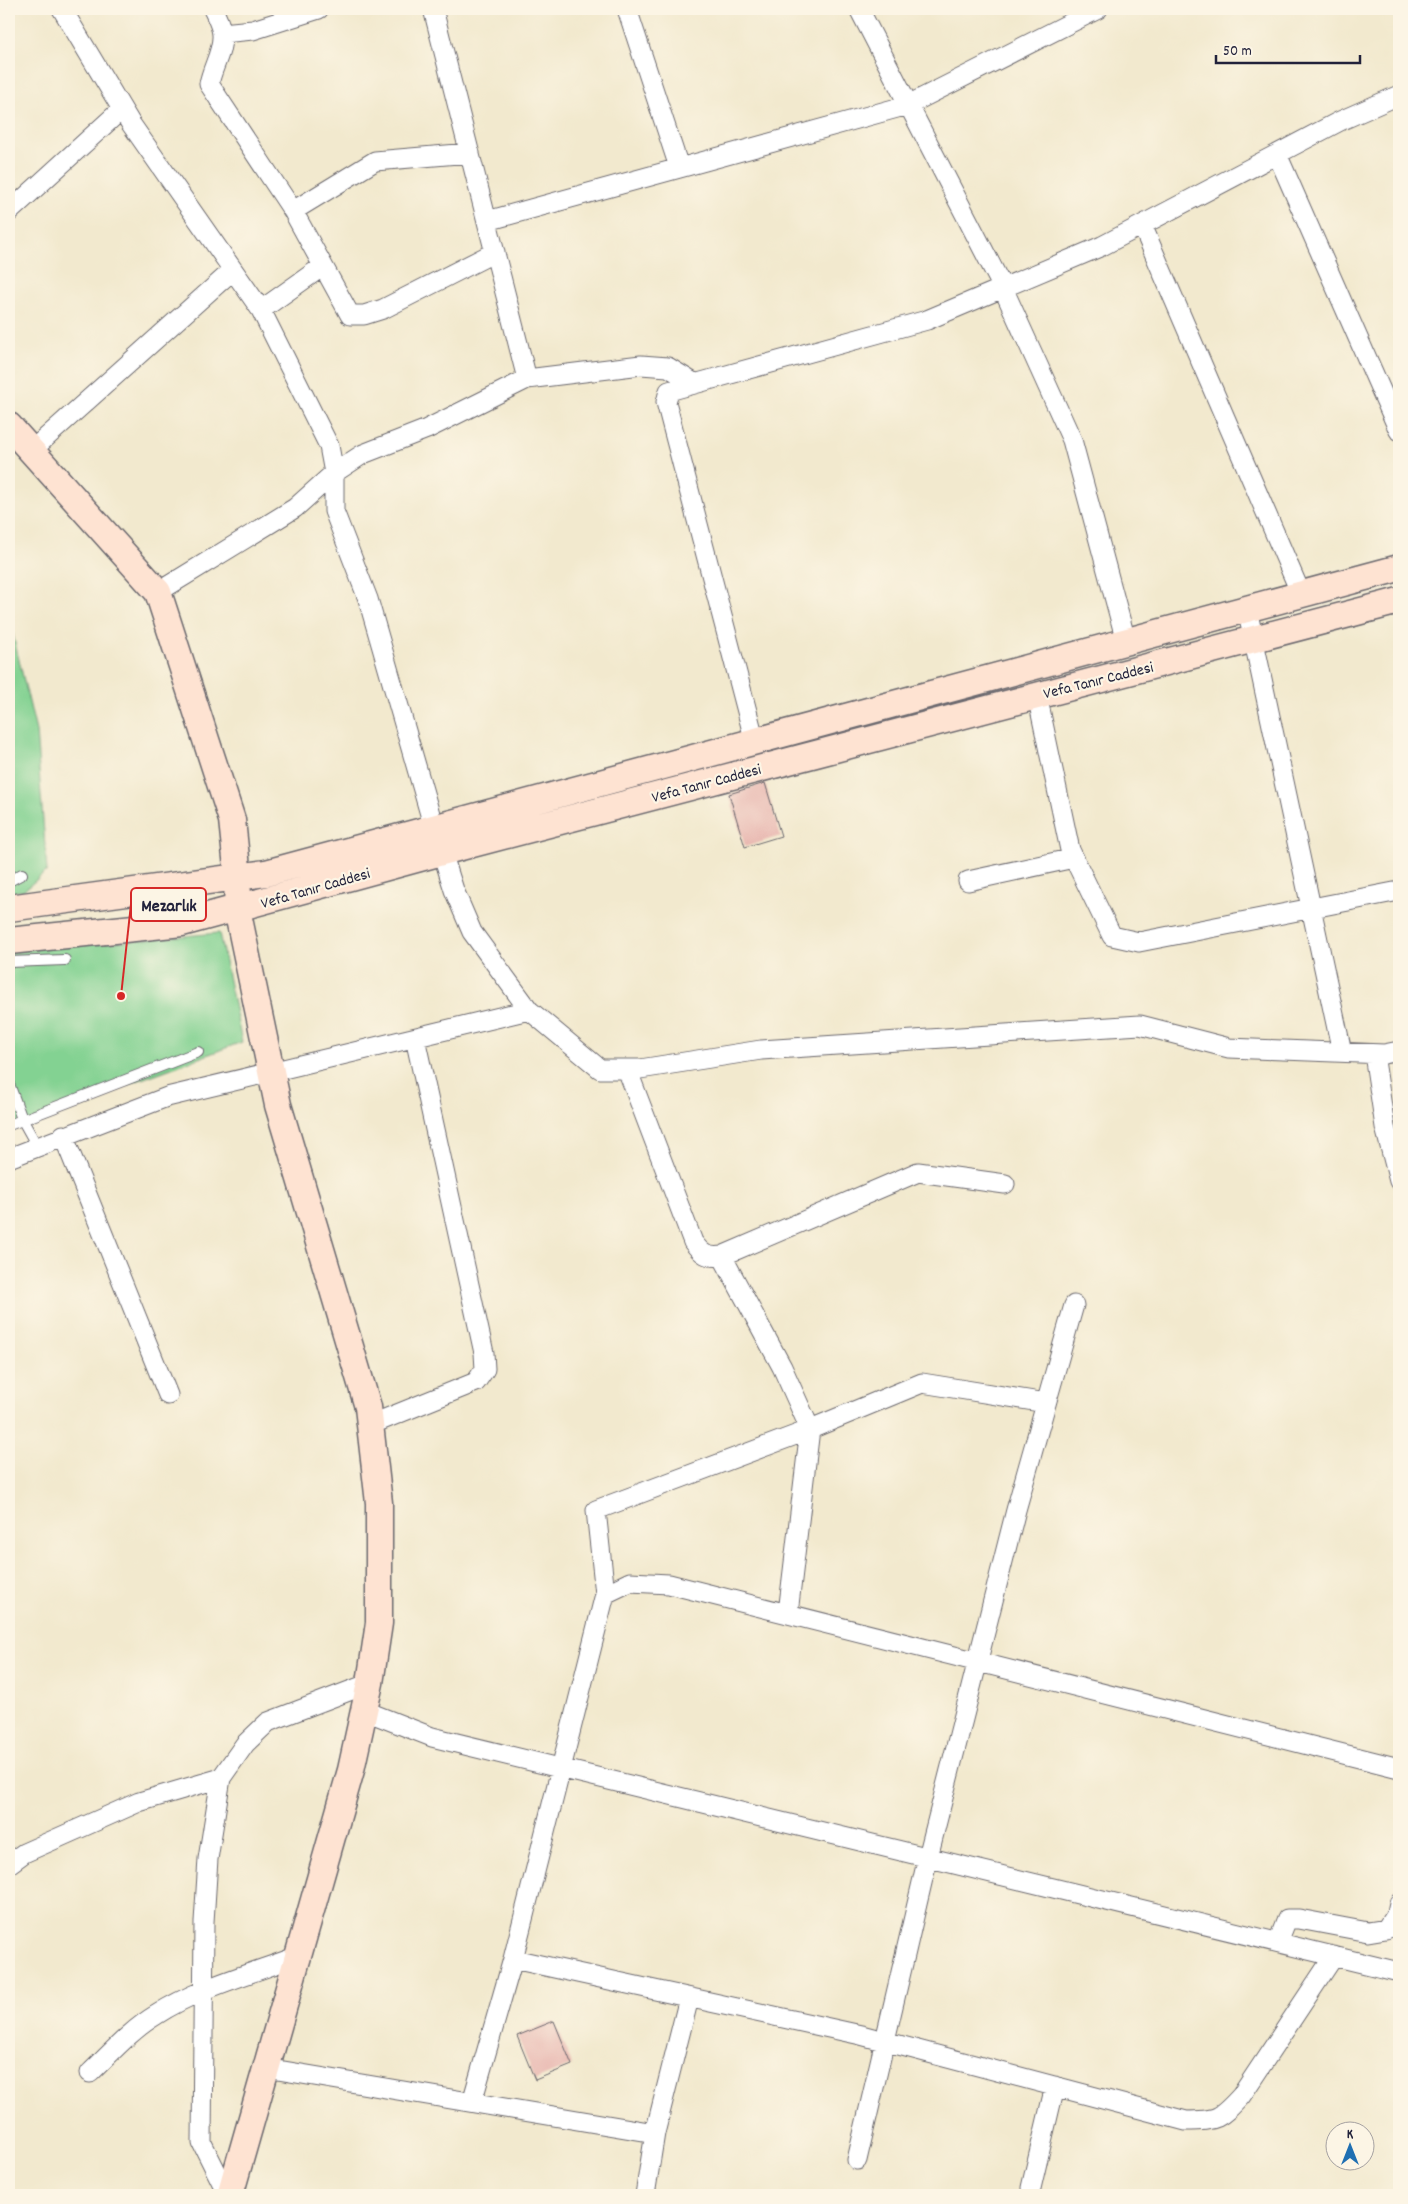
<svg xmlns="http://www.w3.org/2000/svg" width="1408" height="2204" viewBox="0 0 1408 2204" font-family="Dekko,sans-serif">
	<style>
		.green { fill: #83d292; stroke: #527a66 }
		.building { fill: #e6b0aa }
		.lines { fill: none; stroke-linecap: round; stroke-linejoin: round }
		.lane-casing { stroke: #6b686e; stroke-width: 12 }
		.street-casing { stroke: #6b686e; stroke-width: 21 }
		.secondary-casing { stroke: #6b686e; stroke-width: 29 }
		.lane { stroke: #fff; stroke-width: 10 }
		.street { stroke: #fff; stroke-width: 19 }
		.secondary { stroke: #fee3d2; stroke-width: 26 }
		.labels { text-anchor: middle; stroke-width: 4.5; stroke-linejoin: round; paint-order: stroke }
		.street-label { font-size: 16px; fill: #22223b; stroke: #fcf5e5 }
		.leader { fill: none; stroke: #d62828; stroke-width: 2 }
		.callout-dot { fill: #d62828; stroke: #fcf5e5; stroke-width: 2 }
		.callout { fill: #fcf5e5; stroke: #d62828; stroke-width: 2 }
		.callout-label { font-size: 18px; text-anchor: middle; font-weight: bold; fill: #22223b }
	</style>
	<rect width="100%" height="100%" fill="#fcf5e5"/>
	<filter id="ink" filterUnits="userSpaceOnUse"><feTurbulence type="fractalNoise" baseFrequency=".02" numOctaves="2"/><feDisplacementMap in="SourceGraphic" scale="10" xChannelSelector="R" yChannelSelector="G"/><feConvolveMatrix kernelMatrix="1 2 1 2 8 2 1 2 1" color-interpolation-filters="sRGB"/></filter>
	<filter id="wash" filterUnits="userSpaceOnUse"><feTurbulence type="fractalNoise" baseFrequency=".0096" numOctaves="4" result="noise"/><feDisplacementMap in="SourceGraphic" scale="20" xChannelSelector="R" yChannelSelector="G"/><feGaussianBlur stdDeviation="1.12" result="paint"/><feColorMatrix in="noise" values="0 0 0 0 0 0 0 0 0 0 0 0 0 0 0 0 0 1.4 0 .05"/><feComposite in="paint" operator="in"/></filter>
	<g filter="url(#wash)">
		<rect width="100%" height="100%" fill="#f2e9ce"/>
		<path class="green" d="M 9,618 L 36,731 L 47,871 L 23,891 L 9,892 Z
			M 219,933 L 242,1042 L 50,1113 L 9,1131 L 9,951 Z"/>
		<g id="blocks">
			<path class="building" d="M 765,783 L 781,836 L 745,847 L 729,794 Z
				M 554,2021 L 572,2065 L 535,2080 L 517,2036 Z"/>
		</g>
	</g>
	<g filter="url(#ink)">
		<use href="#blocks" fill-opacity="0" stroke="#6b686e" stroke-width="1"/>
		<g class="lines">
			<g class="lane-casing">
				<path id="lane" d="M 9,881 L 22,874
					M 9,962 L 65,960
					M 9,1084 L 22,1119 L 37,1146
					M 9,1125 L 198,1052"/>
			</g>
			<g class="street-casing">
				<path id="street" d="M 62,9 L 131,124 L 261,310 L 329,446 L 334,473 L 334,511 L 368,599 L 434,828
					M 213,9 C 216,16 222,27 222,35 C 223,52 212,67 209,84 L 293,211 L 350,315 L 364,315 L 383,309 L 495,252
					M 433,9 L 527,379
					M 627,9 L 679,167
					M 859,9 L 1003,288 L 1072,440 L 1126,641
					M 222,33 L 253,30 L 319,9
					M 1277,154 L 1399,431
					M 293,211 L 375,161 L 470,153
					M 9,212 L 122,109
					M 487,221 L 908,105 L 1098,9
					M 1142,225 L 1301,594
					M 261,310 L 323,266
					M 31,451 L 233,270
					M 158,592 L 295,508 L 334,473 L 363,454 L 427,429 L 527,379 L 641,365 L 668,367 L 694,383
					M 1247,609 L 1342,1052
					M 1037,695 L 1070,850 L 1112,936 L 1139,942 L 1399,891
					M 755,742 L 666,402 L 669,391 L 927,320 L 1102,246 L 1340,121 L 1399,95
					M 442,852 L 454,890 L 472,932 L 529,1010 L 600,1069 L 640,1069 L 761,1050 L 1140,1025 L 1229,1048 L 1384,1054 L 1399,1051
					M 968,881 L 1074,858
					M 1374,1054 L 1385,1127 L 1399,1181
					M 627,1069 L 693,1242 C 702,1254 707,1258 722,1256 L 918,1172 L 1005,1184
					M 63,1135 L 168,1395
					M 9,1158 L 167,1097 L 529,1010
					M 722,1256 L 782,1367 L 810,1429 L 788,1613
					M 370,1425 L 476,1382 L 485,1369 L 484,1353 L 415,1038
					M 605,1594 L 630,1582 L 669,1584 L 1399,1768
					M 363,1710 L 432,1737 L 1399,1972
					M 221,1778 L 208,1859 L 204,1922 L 202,2143 L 228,2195
					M 9,1864 L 24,1853 L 139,1802 L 221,1778 L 245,1744 L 268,1722 L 370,1683
					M 1278,1942 L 1287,1919 L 1299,1919 L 1368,1932 L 1386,1929 L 1397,1912 L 1399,1903
					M 513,1959 L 861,2035 L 1186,2121 C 1217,2121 1220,2119 1241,2096 L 1334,1956
					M 266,2068 L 655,2133
					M 90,2073 C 111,2053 131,2030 156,2015 C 199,1987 251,1974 298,1956
					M 472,2102 L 513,1959 L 605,1594 L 596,1510 L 801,1433 L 922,1383 L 1046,1403
					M 857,2160 L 928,1857 L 1016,1510 L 1074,1305
					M 1031,2188 L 1055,2086
					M 645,2195 L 655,2133 L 689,1998"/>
			</g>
			<g class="secondary-casing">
				<path id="secondary" d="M 9,426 L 158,592 L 232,820 L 238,877 L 237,909 L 278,1105 L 368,1407 L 379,1503 L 379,1623 L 370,1683 L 351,1770 L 230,2195
					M 9,908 L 266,873 L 1399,568
					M 9,941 L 182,923 L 442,852 L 1399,601"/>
			</g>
			<use href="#lane" class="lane"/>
			<use href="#street" class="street"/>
			<use href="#secondary" class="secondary"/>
		</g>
	</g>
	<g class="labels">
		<g class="street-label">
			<text transform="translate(1098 679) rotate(-14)" y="6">Vefa Tanır Caddesi</text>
			<text transform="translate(706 782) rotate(-15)" y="6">Vefa Tanır Caddesi</text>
			<text transform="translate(315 887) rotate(-16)" y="6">Vefa Tanır Caddesi</text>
		</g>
	</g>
	<path class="leader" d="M121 996L131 904"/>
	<circle class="callout-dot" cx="121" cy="996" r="5"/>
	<rect class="callout" x="131" y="888" width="75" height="33" rx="5"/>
	<g class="callout-label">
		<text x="169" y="911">Mezarlık</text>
	</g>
	<rect width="1408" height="2204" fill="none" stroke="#fcf5e5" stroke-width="30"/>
	<g transform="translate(1350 2146)"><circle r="24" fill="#fcf5e5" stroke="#a5a1a1"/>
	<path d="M0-4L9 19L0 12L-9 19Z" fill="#1f6fb2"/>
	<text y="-8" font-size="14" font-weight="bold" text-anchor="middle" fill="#22223b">K</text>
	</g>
	<path d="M1216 55v8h144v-8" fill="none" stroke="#22223b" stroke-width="2.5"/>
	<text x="1223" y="55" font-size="15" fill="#22223b" stroke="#fcf5e5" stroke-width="4" paint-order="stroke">50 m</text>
</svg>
